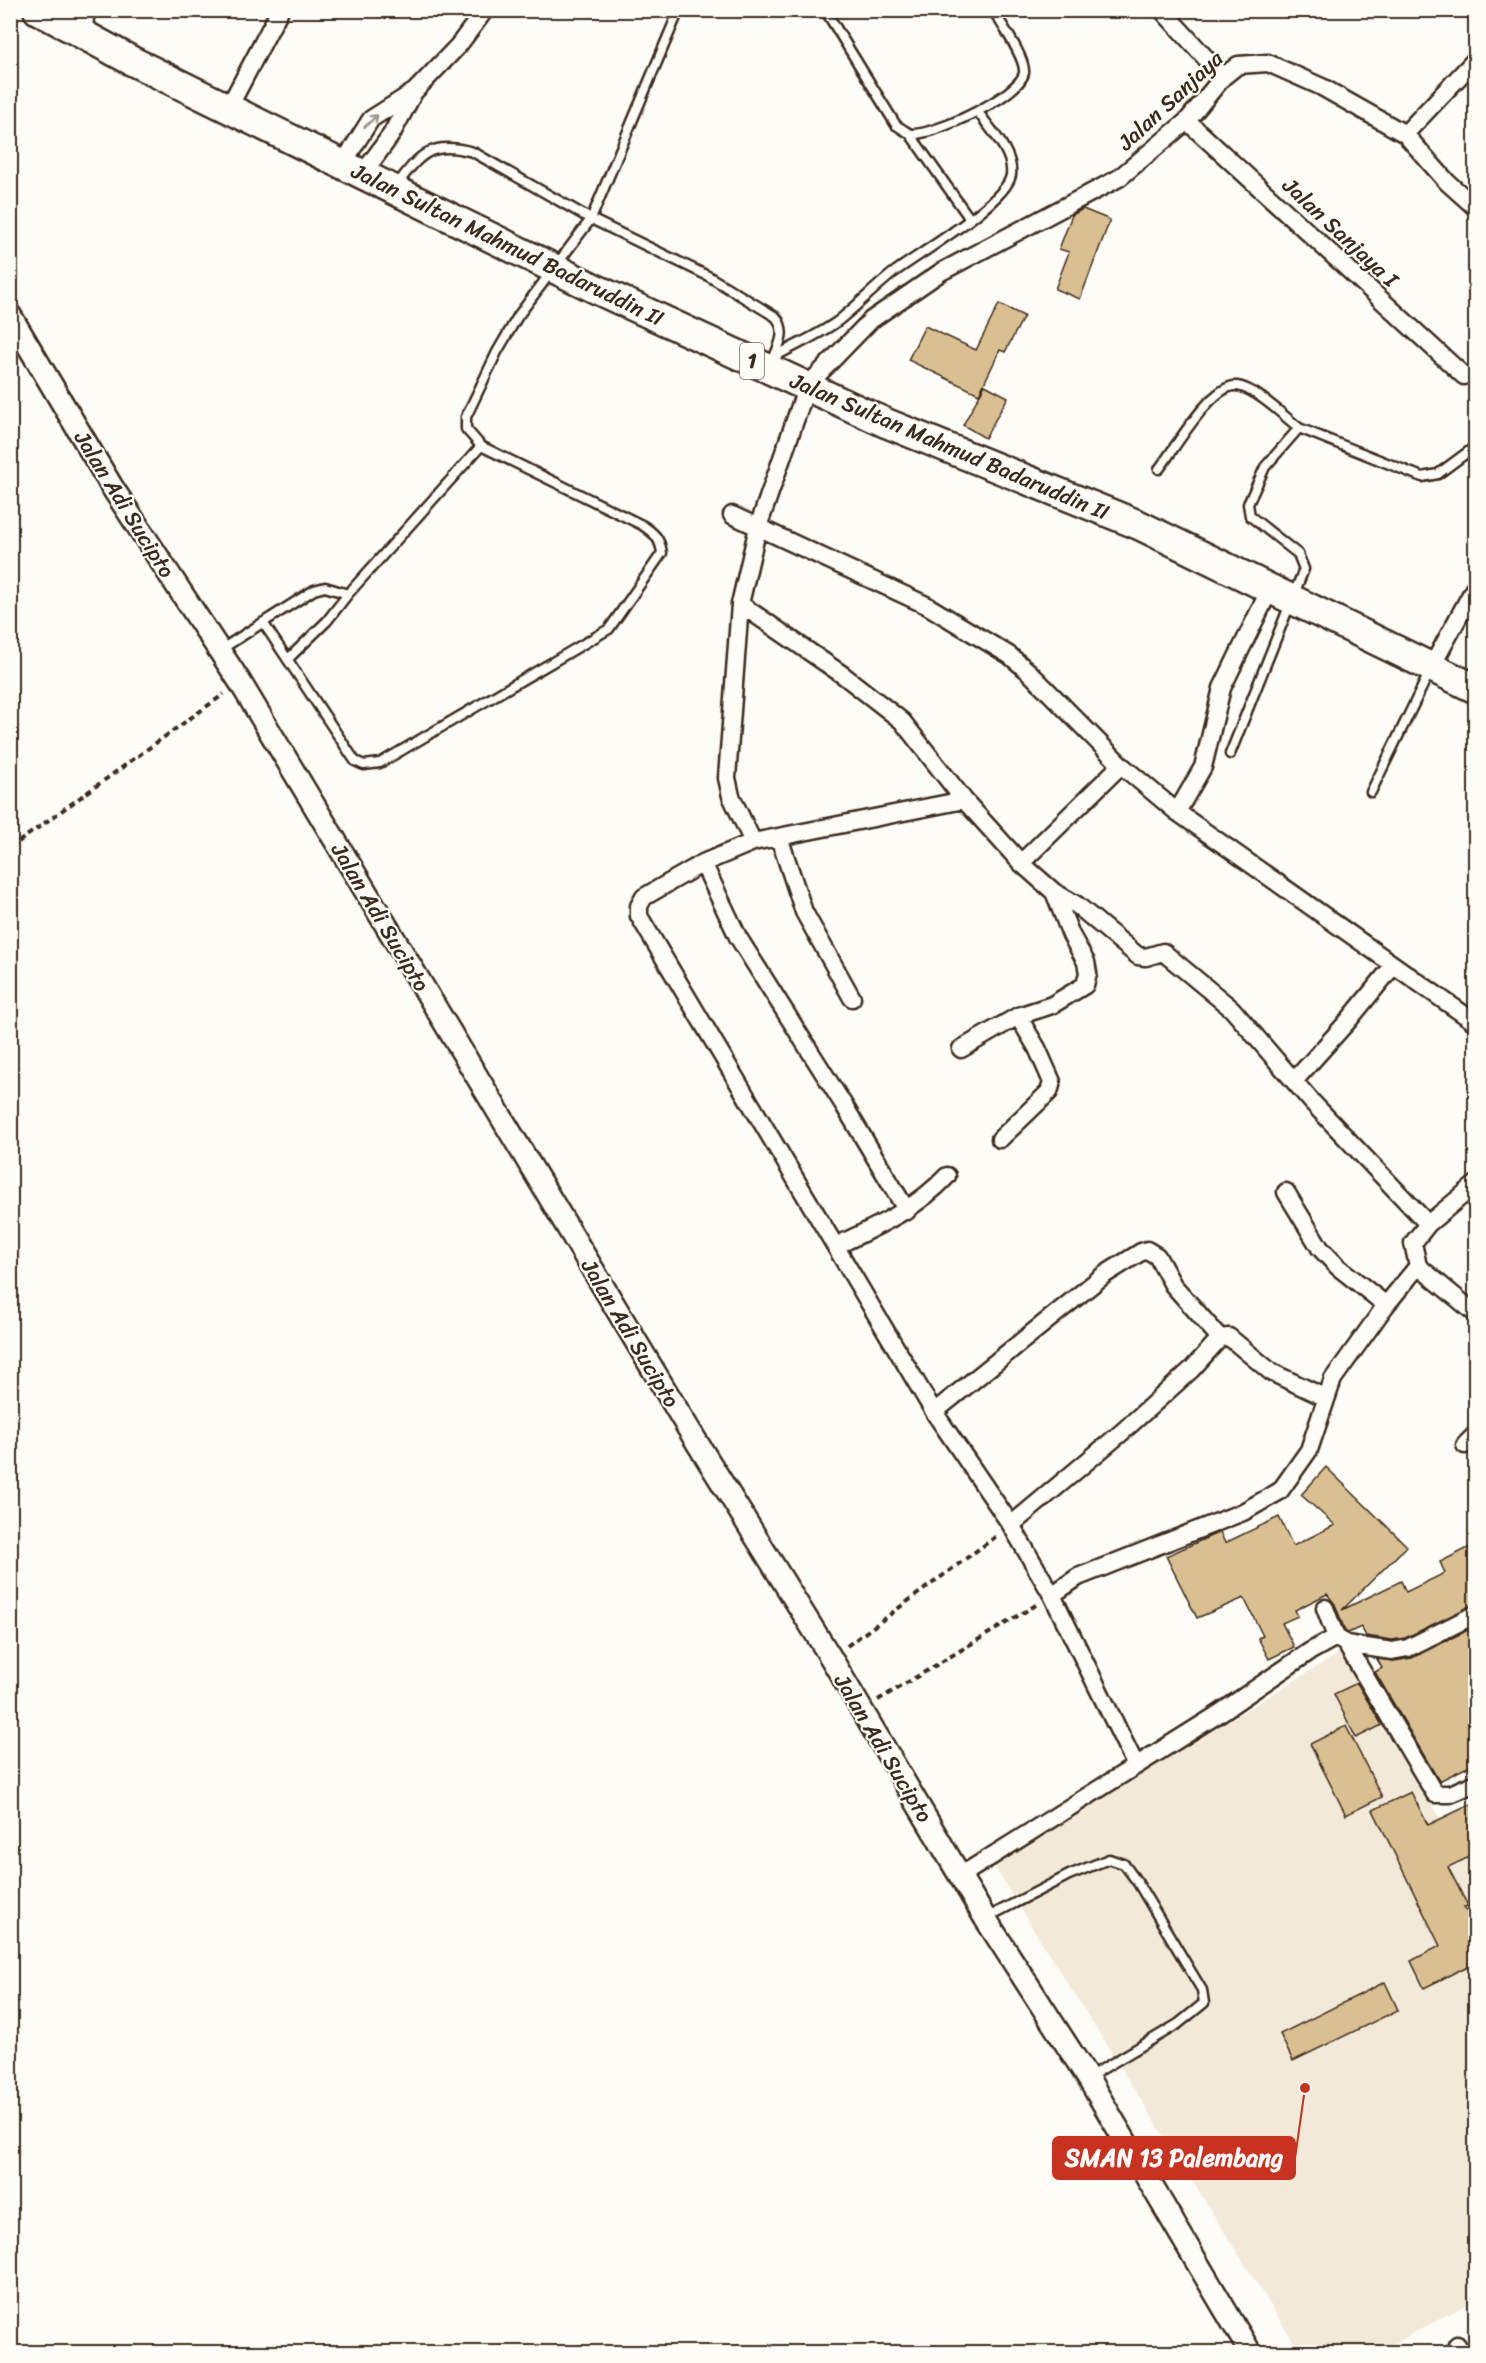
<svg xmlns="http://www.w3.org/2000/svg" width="1486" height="2363" viewBox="0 0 1486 2363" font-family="Sriracha,sans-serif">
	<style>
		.built { fill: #f2ead8 }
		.building { fill: #dac090; stroke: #3b2a1e; stroke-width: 1.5 }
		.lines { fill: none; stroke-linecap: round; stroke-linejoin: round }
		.service-casing { stroke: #3b2a1e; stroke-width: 13 }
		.minor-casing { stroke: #3b2a1e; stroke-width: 21 }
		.tertiary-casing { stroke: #3b2a1e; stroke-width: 26 }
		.trunk-casing { stroke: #3b2a1e; stroke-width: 33 }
		.path { stroke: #3b2a1e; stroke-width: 4; stroke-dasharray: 6 4.5; stroke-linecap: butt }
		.service { stroke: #fdfcf7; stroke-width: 8 }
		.minor { stroke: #fdfcf7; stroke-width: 16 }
		.tertiary { stroke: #fdfcf7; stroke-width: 21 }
		.trunk { stroke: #fdfcf7; stroke-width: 28 }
		.oneway { stroke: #9c938a }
		.labels { text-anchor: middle; stroke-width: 4.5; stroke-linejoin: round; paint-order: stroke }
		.shield { fill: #fdfcf7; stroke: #75695f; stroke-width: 1.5 }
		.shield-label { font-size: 21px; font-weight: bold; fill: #3b2a1e }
		.street-label { font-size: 22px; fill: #3b2a1e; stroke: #fdfcf7 }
		.leader { fill: none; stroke: #c8321e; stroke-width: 2 }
		.callout-dot { fill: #c8321e; stroke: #fdfcf7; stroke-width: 2 }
		.callout { fill: #c8321e; stroke: #c8321e; stroke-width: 2 }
		.callout-label { font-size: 24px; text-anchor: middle; font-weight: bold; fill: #fff }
	</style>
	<rect width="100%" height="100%" fill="#fdfcf7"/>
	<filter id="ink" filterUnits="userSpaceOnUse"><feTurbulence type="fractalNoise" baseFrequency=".0167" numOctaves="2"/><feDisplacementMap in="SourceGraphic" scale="12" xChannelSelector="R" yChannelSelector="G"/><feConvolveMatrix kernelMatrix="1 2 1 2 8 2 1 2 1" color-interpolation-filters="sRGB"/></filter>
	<g filter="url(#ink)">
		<path class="built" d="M 1341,1652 L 1475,1876 L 1475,2300 L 1379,2352 L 1300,2352 L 993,1865 Z"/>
		<path class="building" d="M 1083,209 L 1110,220 L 1080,299 L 1055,289 L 1069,252 L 1059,249 L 1072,215 Z
			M 999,304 L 1024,316 L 1005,352 L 1000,350 L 979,394 L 908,360 L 925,326 L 976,350 Z
			M 985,385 L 1008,397 L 985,438 L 963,425 Z
			M 1326,1467 L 1407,1546 L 1342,1610 L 1401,1581 L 1406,1592 L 1445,1573 L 1440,1562 L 1476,1544 L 1476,1604 L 1405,1638 L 1392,1640 L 1366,1636 L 1361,1627 L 1348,1633 L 1345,1631 L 1335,1604 L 1327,1594 L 1295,1610 L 1298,1616 L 1282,1623 L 1294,1647 L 1269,1659 L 1258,1638 L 1263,1636 L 1244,1598 L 1197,1618 L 1166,1556 L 1220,1532 L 1225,1543 L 1279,1517 L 1293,1546 L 1335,1525 L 1301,1495 Z
			M 1476,1626 L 1476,1763 L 1439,1781 L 1375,1672 L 1382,1668 L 1377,1659 L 1394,1661 L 1412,1658 Z
			M 1357,1683 L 1382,1725 L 1356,1738 L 1334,1694 Z
			M 1346,1726 L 1382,1797 L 1346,1815 L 1310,1744 Z
			M 1411,1792 L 1428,1825 L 1476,1802 L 1476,1854 L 1448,1867 L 1468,1906 L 1464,1907 L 1476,1929 L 1476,1962 L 1424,1988 L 1411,1961 L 1440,1946 L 1373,1810 Z
			M 1385,1982 L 1398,2010 L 1293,2061 L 1280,2034 Z"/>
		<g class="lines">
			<g class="service-casing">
				<path id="service" d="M 825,10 L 896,125 C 901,128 907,133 912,134 C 935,135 1019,96 1024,73 C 1026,58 1001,24 993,10
					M 910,134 L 970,219
					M 396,186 C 420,154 431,140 473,152 L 591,219 L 708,276 L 776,317 C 786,330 781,342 774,357
					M 774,357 C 795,345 819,335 838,321 C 857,306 874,288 893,273 C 917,255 1007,202 1011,175 C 1014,153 990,129 978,112
					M 481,446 L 466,429 L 466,417 L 497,352 L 518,316 L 591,219 L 679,10
					M 1159,469 C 1174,450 1212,383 1237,386 C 1255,388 1284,416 1299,428
					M 220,650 L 314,590 L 325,587 L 348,594 L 481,446 L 642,525 C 654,533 660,538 662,553 L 609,629 L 380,763 L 364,765 L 355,761 L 264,624
					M 288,659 L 327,621 L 348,594
					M 1230,754 L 1304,569 L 1298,554 L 1250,516 L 1248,504 L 1265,467 L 1299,428 L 1422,477 L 1438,474 L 1476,446
					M 1371,792 L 1430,671
					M 986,1918 L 1069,1875 L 1109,1859 L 1124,1864 L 1138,1883 L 1202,1990 L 1204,2003 L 1178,2024 L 1089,2077"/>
			</g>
			<g class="minor-casing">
				<path id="minor" d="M 1162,10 L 1223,77
					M 83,35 L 86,10
					M 229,107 L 280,10
					M 1187,121 L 1464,376
					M 1405,134 L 1447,182 L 1476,208
					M 342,165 L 371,119 L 415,91 L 458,46 L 485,10
					M 362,175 L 391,135 L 414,92
					M 732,515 L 926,605 L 1009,655 L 1028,671 L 1121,765 L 1177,812 L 1476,1023
					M 740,604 L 843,675 L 902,721 L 964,800 L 1021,863
					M 1431,668 L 1476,585
					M 1121,765 L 1021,863 L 1054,892 L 1077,905 L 1138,956 L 1146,957 L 1163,952 L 1232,1009 L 1312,1102 L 1428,1224
					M 1177,812 L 1203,767 L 1222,688 L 1270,589
					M 779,837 L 804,912 L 852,998
					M 753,842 L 964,800
					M 703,863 L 738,937 L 845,1107 L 907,1211
					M 961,1049 L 1018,1016
					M 1295,1080 L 1348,1021 L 1393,966
					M 1000,1139 L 1049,1092 L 1052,1082 L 1037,1048 L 1018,1016 L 1052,1005 L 1085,985 L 1088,973 L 1086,962 L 1071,935 L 1054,892
					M 1476,1184 L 1428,1224 L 1413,1243 L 1418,1266 L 1476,1314
					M 1286,1192 L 1320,1248 L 1338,1267 L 1386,1305
					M 836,1246 C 877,1226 915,1210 947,1176
					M 934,1412 L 1104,1275 L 1141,1252 L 1147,1250 L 1157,1256 L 1173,1285 L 1220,1338
					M 1465,1445 L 1476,1434
					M 1011,1525 L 1121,1433 L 1192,1369 L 1220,1338 L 1229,1337 L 1271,1372 L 1326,1398
					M 1052,1595 L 1011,1525 L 934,1412 L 639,916 L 639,906 L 644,897 L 703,863 L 753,842 L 731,796 L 727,778 L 740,604 L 758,527 L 807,386 L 871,320 L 941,272 L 1119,178 L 1187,121 L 1223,77 L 1238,65 L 1268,63 L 1322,87 L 1405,134 L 1476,59
					M 1325,1608 L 1336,1637
					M 1346,1644 L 1435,1794 L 1450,1794 L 1476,1783
					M 1136,1766 L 1052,1595 L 1078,1577 L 1243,1512 L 1280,1491 L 1309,1450 L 1333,1379 L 1386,1305 L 1418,1266
					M 960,1876 L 1217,1715 L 1309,1652 L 1336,1637 L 1346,1644 L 1392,1651 L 1408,1648 L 1476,1614
					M 1457,2345 L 1461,2352"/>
			</g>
			<g class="tertiary-casing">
				<path id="tertiary" d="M 10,315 L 112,487 L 240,682 L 688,1428 L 831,1658 L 985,1918 L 1088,2078 L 1250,2352"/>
			</g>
			<g class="trunk-casing">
				<path id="trunk" d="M 38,10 L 132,61 L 598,290 L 886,423 L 1139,525 L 1476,689"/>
			</g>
			<path class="path" d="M 10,848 L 224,694
				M 847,1646 L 998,1535
				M 878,1700 L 1036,1605"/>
			<use href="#service" class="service"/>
			<use href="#minor" class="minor"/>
			<use href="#tertiary" class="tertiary"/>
			<use href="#trunk" class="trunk"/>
		</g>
		<defs><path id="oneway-shaft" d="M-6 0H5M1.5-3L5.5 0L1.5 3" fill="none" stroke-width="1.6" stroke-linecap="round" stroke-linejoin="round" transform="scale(1.5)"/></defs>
		<use class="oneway" href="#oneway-shaft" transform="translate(371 121) rotate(-42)"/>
	</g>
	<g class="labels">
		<rect class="shield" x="740" y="343" width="24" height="36" rx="4.5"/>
		<g class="shield-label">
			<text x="752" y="368">1</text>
		</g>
		<g class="street-label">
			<text transform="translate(1170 100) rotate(-43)" y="8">Jalan Sanjaya</text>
			<text transform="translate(1341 232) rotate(43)" y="8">Jalan Sanjaya I</text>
			<text transform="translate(508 244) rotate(26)" y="8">Jalan Sultan Mahmud Badaruddin II</text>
			<text transform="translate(950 446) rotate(23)" y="8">Jalan Sultan Mahmud Badaruddin II</text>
			<text transform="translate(125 504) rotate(58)" y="8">Jalan Adi Sucipto</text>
			<text transform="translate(381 917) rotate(59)" y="8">Jalan Adi Sucipto</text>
			<text transform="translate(631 1333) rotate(59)" y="8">Jalan Adi Sucipto</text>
			<text transform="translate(884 1748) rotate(59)" y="8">Jalan Adi Sucipto</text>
		</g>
	</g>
	<path class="leader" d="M1305 2088L1295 2158"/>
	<circle class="callout-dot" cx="1305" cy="2088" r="6"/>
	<rect class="callout" x="1053" y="2137" width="242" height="42" rx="6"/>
	<g class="callout-label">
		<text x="1174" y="2166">SMAN 13 Palembang</text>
	</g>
	<rect width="1486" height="2363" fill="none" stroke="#fdfcf7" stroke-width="36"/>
	<rect x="18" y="18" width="1450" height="2327" fill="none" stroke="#3b2a1e" stroke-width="2" filter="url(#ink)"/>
</svg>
